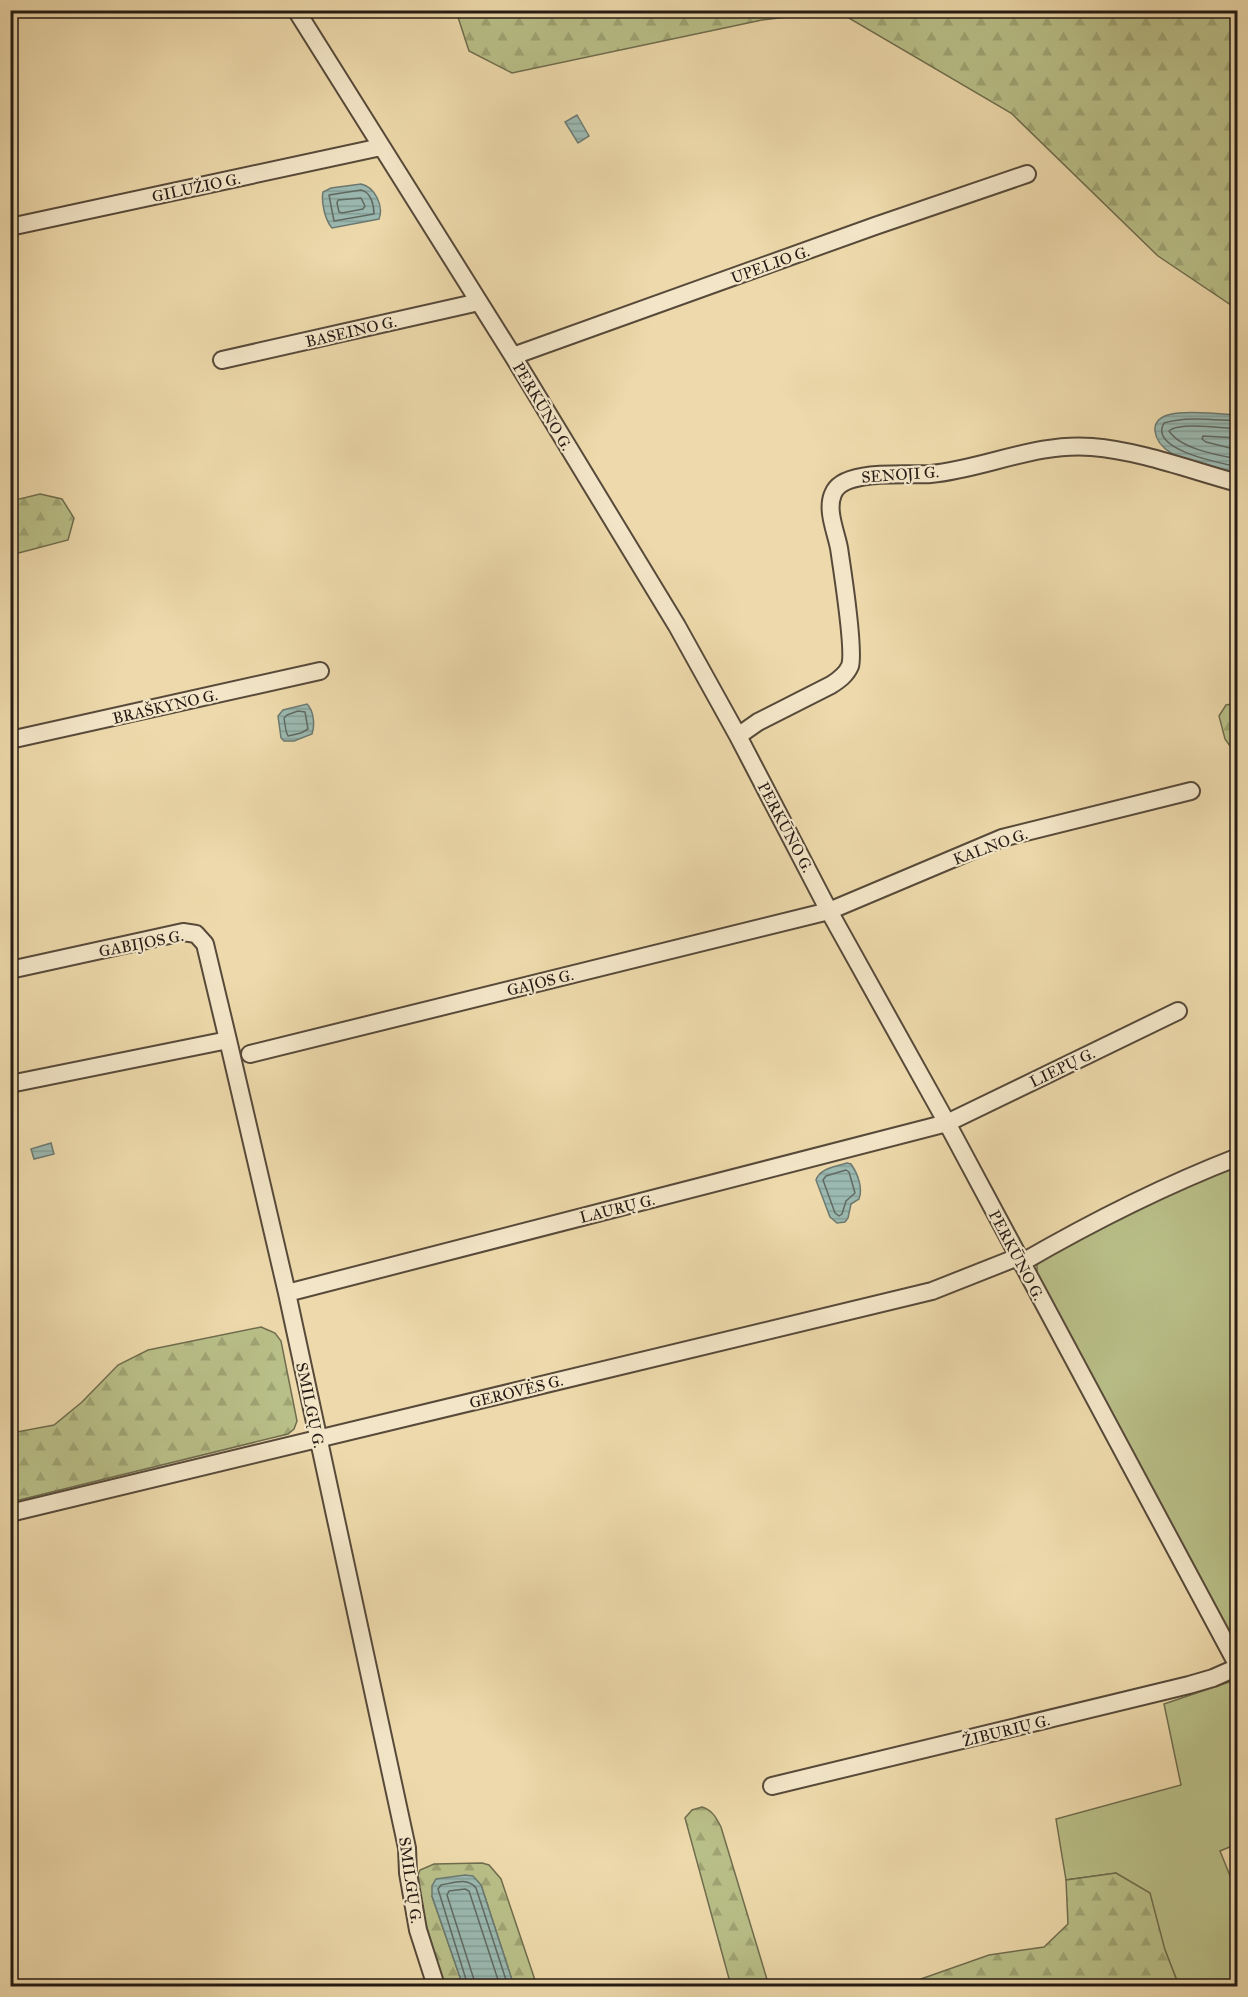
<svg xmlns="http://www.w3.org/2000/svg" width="1248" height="1997" viewBox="0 0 1248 1997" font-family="'IM FELL Great Primer',serif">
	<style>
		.grass { fill: #b9bf88; stroke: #6f6d4e; stroke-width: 1.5 }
		.forest { fill: url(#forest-firs); stroke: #6f6d4e; stroke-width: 1.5 }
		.water { fill: url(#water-rules); stroke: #6c7a72; stroke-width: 1.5 }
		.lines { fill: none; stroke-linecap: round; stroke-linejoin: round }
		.shore { stroke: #606a62; stroke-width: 1.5 }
		.minor-casing { stroke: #574a3a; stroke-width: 20 }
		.minor { stroke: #f3e6c8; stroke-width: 16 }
		.labels { text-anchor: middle; stroke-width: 4.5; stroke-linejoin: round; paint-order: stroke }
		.street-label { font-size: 16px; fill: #251b14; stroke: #f3e6c8 }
	</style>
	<defs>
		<pattern id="forest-firs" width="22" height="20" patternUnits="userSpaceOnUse" patternTransform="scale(1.5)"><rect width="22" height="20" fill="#b9bf88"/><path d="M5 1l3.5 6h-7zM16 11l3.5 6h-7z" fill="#9fa474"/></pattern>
		<pattern id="water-rules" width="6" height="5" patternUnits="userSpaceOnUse" patternTransform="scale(1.5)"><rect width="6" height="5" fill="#9bb9b1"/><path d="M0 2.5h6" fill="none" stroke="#859e97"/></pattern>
	</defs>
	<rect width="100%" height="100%" fill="#edd9ab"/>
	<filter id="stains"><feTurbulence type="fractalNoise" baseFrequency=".00333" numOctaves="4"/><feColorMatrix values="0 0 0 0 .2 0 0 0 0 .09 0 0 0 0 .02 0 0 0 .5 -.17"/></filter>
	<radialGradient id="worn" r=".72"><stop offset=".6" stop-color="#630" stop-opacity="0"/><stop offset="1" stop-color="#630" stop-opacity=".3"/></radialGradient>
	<path class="grass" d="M 1237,1165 L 1238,1648 L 1037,1276 L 1037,1260 L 1207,1175 Z
		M 1235,1680 L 1238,1686 L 1237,1844 L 1220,1851 L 1237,1893 L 1237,1986 L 1179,1986 L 1165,1950 L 1116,1873 L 1066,1880 L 1056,1819 L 1181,1785 L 1164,1704 Z"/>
	<path class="forest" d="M 456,11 L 1237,11 L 1237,305 L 1231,305 L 1158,256 L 1011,113 L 837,11 L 762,20 L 512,73 L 469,51 Z
		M 40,494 L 62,499 L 74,518 L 68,540 L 11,555 L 11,501 Z
		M 1237,703 L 1238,703 L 1237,756 L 1225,739 L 1219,716 L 1226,705 Z
		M 261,1327 L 275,1333 L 281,1341 L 297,1421 L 294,1429 L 288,1434 L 11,1502 L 11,1433 L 54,1425 L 82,1402 L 118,1365 L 148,1350 Z
		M 702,1807 C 712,1810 716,1817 721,1827 L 769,1986 L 731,1986 L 685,1818 L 692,1810 Z
		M 482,1863 L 489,1865 L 501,1879 L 537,1986 L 514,1986 L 481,1885 L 432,1896 L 463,1986 L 444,1986 L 422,1911 L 416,1880 L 420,1870 L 434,1864 Z
		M 1116,1873 L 1150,1893 L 1165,1950 L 1179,1986 L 901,1986 L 989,1955 L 1044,1947 L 1068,1924 L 1066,1880 Z"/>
	<path class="water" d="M 577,115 L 589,136 L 578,143 L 565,122 Z
		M 361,184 C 375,187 384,206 379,219 L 332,228 C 325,220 321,202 323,192 L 331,188 Z
		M 1209,413 L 1237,415 L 1237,473 C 1219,469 1186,463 1171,453 C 1163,448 1156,440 1155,431 C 1153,408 1193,413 1209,413 Z
		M 307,704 C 314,711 315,725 312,734 L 294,741 L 284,741 L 281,738 L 278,716 L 283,710 Z
		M 51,1143 L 54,1154 L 34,1159 L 31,1149 Z
		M 847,1163 L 851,1164 C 858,1174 863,1188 859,1199 L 851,1204 L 848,1218 L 845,1222 L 837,1223 L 830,1217 L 816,1180 C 820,1168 835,1167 847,1163 Z
		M 465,1875 L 473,1876 L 481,1885 L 514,1986 L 463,1986 L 432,1896 L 432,1886 L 436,1879 Z"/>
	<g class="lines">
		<path class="shore" d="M 361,190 C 371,192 374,205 374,214 L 334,221 L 329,195 Z
			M 361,198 L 365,206 L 363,209 L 342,213 L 339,212 L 337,203 L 338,200 Z
			M 1238,421 C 1214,420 1187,416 1164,423 C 1148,450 1221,463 1238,467
			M 1238,429 C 1222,428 1179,422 1169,431 C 1181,449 1217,455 1238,459
			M 1238,438 L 1203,436 L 1202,439 L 1206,442 L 1238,450
			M 298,711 L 305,712 L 308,729 L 301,733 L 288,736 L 286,731 L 284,718 L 287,715 Z
			M 846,1170 L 849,1172 L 855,1193 L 846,1201 L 842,1214 L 839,1216 L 835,1213 L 823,1180 L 826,1176 Z
			M 468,1986 L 438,1889 L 441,1885 C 453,1883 467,1877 476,1888 L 508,1986
			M 476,1986 L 447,1895 L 449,1891 L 465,1889 L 469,1891 L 500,1986"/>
		<g class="minor-casing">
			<path id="minor" d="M 296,10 L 513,356 L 677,626 L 738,736 L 829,911 L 947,1123 L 1238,1666
				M 10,227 L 381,147
				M 513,356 L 875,226 L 1027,174
				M 222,360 L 479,302
				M 738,736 L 758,722 L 831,685 C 839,680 846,675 850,666 C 855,651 842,568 839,548 C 836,532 826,510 833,494 C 842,468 907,476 931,474 C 984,469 1037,442 1092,447 C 1141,451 1190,470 1238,483
				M 10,740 L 320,671
				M 10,970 L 183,932 L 196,934 L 205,944 L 228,1040
				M 250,1054 L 829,911 L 1002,838 L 1191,791
				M 10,1084 L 228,1040 L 287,1293 L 407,1848 L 408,1873 L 418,1930 L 436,1986
				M 1021,1263 C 1090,1223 1163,1186 1238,1157
				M 287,1293 L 947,1123 L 1178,1011
				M 10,1513 L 932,1291 L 1018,1257
				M 772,1786 L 1189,1685 L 1213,1678 L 1238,1667"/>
		</g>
		<use href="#minor" class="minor"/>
	</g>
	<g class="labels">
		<g class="street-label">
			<text transform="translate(196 187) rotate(-12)" y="6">GILUŽIO G.</text>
			<text transform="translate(770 264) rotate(-20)" y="6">UPELIO G.</text>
			<text transform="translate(351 331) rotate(-13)" y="6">BASEINO G.</text>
			<text transform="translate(543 406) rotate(59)" y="6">PERKŪNO G.</text>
			<text transform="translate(900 474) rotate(-4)" y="6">SENOJI G.</text>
			<text transform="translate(165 706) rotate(-13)" y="6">BRAŠKYNO G.</text>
			<text transform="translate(786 827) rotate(62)" y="6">PERKŪNO G.</text>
			<text transform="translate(990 846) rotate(-20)" y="6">KALNO G.</text>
			<text transform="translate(141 943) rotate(-11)" y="6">GABIJOS G.</text>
			<text transform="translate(540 982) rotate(-14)" y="6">GAJOS G.</text>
			<text transform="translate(1062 1067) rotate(-26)" y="6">LIEPŲ G.</text>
			<text transform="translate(617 1208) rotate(-14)" y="6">LAURŲ G.</text>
			<text transform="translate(1017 1255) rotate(62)" y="6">PERKŪNO G.</text>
			<text transform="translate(516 1391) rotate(-14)" y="6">GEROVĖS G.</text>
			<text transform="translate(311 1405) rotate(78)" y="6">SMILGŲ G.</text>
			<text transform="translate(1006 1730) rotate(-14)" y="6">ŽIBURIŲ G.</text>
			<text transform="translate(411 1880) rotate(82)" y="6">SMILGŲ G.</text>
		</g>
	</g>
	<rect width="1248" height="1997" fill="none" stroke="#edd9ab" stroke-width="36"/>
	<rect x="12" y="12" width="1224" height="1973" fill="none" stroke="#251b14" stroke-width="3"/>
	<rect x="18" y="18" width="1212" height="1961" fill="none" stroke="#251b14" stroke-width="1.5"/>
	<rect width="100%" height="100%" filter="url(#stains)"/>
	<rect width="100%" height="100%" fill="url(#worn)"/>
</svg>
